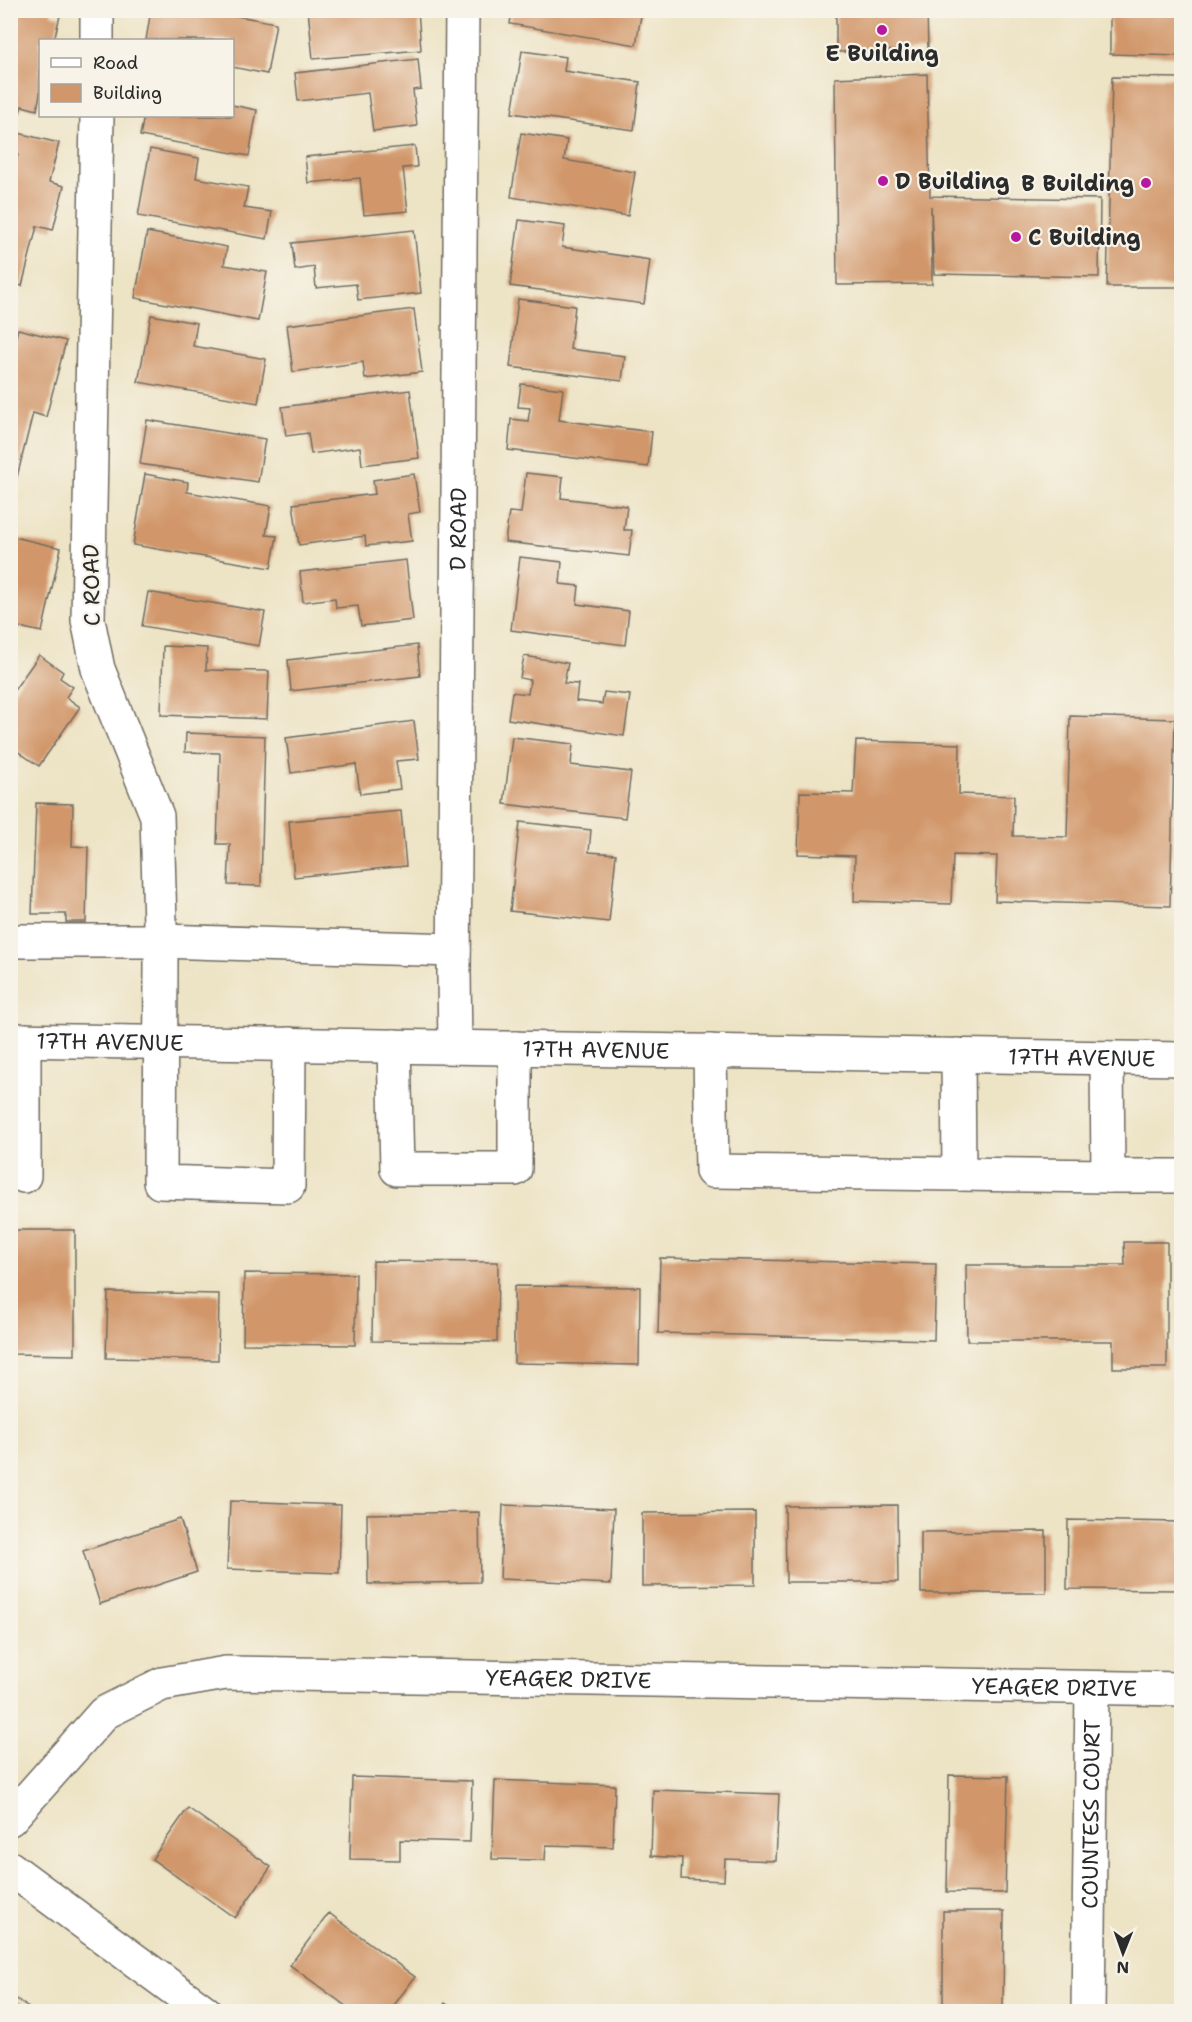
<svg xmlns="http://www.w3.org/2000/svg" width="1192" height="2022" viewBox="0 0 1192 2022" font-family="'Shantell Sans',sans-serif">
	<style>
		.building { fill: #d1976a }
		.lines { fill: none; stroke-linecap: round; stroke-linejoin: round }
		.minor-casing { stroke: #6f6b61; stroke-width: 36 }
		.major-casing { stroke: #6f6b61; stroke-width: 36 }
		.minor { stroke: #fff; stroke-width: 33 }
		.major { stroke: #fff; stroke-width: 33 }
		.poi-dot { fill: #b5179e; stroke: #f7f3e8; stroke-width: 2 }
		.labels { text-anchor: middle; stroke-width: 4.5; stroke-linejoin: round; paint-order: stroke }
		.poi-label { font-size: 22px; font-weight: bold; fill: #2b2b2b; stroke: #f7f3e8; text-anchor: start }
		.street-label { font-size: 22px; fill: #2b2b2b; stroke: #f7f3e8 }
	</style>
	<rect width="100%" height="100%" fill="#f7f3e8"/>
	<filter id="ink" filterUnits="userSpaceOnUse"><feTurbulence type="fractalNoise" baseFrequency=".0167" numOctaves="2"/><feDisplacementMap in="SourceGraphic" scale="12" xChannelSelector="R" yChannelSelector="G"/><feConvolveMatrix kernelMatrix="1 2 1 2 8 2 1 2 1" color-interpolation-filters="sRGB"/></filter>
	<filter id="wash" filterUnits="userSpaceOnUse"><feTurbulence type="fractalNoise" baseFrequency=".008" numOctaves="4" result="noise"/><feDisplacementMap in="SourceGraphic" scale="24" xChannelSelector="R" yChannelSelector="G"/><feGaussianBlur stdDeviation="1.35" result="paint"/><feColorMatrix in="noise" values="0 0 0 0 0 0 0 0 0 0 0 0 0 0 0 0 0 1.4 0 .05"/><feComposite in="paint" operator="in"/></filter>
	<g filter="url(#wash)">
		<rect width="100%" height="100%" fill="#ede3c5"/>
		<g id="blocks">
			<path class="building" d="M 16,10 L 52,10 L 51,14 L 60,16 L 54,40 L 40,40 L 40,94 L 37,110 L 22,106 L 20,112 L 10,110 L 10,30 Z
				M 151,10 L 205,10 L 276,23 L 267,74 L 232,67 L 232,40 L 146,40 Z
				M 308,10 L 418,10 L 421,50 L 313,59 Z
				M 512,10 L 642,10 L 636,45 L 510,24 Z
				M 836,10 L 927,10 L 928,50 L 836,52 Z
				M 1110,10 L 1182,10 L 1182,56 L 1110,54 Z
				M 522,51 L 566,57 L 564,71 L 640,82 L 634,130 L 512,113 Z
				M 418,59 L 421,89 L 413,90 L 417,126 L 373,131 L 368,93 L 298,101 L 295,73 Z
				M 927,74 L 930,196 L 1100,199 L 1099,277 L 934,274 L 931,206 L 932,284 L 837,285 L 835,78 Z
				M 1112,77 L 1182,78 L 1182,287 L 1107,287 Z
				M 232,105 L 257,110 L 249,156 L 140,136 L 144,116 L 232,116 Z
				M 10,131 L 59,143 L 49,182 L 64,186 L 53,230 L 37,226 L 22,286 L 10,283 L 10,183 L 18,155 L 10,153 Z
				M 521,133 L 567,140 L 564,160 L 635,172 L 628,216 L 511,197 Z
				M 415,146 L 417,167 L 403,168 L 408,211 L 364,215 L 360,178 L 308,183 L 305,157 Z
				M 150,149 L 199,158 L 196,178 L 248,187 L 244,208 L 272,212 L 267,239 L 138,216 Z
				M 519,220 L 565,226 L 562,247 L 650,260 L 644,304 L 510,286 Z
				M 414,230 L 421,293 L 358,300 L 356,284 L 316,288 L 314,267 L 295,270 L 292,243 Z
				M 147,232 L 227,247 L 224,265 L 267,272 L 258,321 L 135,298 Z
				M 518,299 L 575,306 L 570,349 L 625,356 L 622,381 L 510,367 Z
				M 414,309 L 422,372 L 365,379 L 363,362 L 293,372 L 287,325 Z
				M 151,315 L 197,323 L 193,346 L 266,359 L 258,403 L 138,382 Z
				M 18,329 L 66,341 L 46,417 L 33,413 L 17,477 L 10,475 L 10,360 Z
				M 521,384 L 563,389 L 559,420 L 652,432 L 648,467 L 508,450 L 511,419 L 528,421 L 530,408 L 518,407 Z
				M 410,390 L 419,458 L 362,465 L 360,447 L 311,454 L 308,433 L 286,436 L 282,407 Z
				M 147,420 L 265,439 L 258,482 L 140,464 Z
				M 526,473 L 563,477 L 561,498 L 627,506 L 624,530 L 632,530 L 629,556 L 505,542 L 509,512 L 521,513 Z
				M 145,474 L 188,482 L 187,492 L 271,506 L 266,535 L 277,536 L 271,568 L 133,545 Z
				M 414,474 L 420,512 L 408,514 L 412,541 L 366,546 L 365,536 L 299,545 L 293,504 L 375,494 L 373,480 Z
				M 10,536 L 61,548 L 42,632 L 10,625 Z
				M 520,557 L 562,562 L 560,584 L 579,586 L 577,604 L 629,611 L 625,645 L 511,630 Z
				M 406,560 L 413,620 L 361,626 L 358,606 L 336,608 L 335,598 L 303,602 L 300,572 Z
				M 148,592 L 265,612 L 259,646 L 142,626 Z
				M 417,645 L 420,676 L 291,691 L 288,660 Z
				M 163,646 L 207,648 L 206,670 L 269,671 L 267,719 L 161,715 Z
				M 39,655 L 63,672 L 60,678 L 73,687 L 66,697 L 80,707 L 39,766 L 10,746 L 10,696 Z
				M 524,656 L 568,663 L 564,683 L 578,684 L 576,701 L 602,704 L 604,692 L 630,695 L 624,736 L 508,719 L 512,692 L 528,694 L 530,680 L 520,678 Z
				M 1070,716 L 1175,719 L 1170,906 L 995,901 L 997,856 L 953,855 L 951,904 L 854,901 L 855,856 L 798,854 L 800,792 L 853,793 L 856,741 L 960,744 L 959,794 L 1014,796 L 1013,836 L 1067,837 Z
				M 414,721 L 419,759 L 396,761 L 400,789 L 360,794 L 356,764 L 291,773 L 286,738 Z
				M 186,733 L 265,736 L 261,886 L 228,885 L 230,844 L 217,844 L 220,753 L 185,752 Z
				M 512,737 L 573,744 L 571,765 L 631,772 L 625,818 L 504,804 Z
				M 36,803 L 73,804 L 72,846 L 88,847 L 86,922 L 66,922 L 66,914 L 32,914 Z
				M 401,811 L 406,866 L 294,877 L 289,821 Z
				M 520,822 L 591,830 L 589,852 L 616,854 L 609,922 L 510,911 Z
				M 10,1230 L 75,1230 L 75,1355 L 10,1354 Z
				M 1124,1242 L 1167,1242 L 1167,1368 L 1113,1368 L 1113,1341 L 967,1341 L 966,1265 L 1125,1265 Z
				M 660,1258 L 936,1264 L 934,1340 L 658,1333 Z
				M 373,1261 L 498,1262 L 497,1342 L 372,1341 Z
				M 244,1273 L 356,1274 L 355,1345 L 243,1344 Z
				M 514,1286 L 640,1287 L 639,1365 L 514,1363 Z
				M 108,1292 L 219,1294 L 218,1360 L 106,1358 Z
				M 230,1501 L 341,1505 L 339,1573 L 227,1569 Z
				M 503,1505 L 614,1509 L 611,1584 L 500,1579 Z
				M 897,1505 L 898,1582 L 786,1582 L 785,1506 Z
				M 479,1512 L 480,1582 L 368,1584 L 367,1514 Z
				M 755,1512 L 755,1585 L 642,1586 L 642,1513 Z
				M 180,1519 L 197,1572 L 100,1604 L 83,1551 Z
				M 1068,1520 L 1180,1522 L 1179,1590 L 1067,1589 Z
				M 1046,1531 L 1046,1593 L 921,1593 L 921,1532 Z
				M 949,1775 L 1008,1776 L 1005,1893 L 947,1892 Z
				M 352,1777 L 472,1781 L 470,1842 L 400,1840 L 400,1860 L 350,1859 Z
				M 495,1780 L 615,1785 L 613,1847 L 546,1845 L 545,1860 L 492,1859 Z
				M 653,1790 L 779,1794 L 776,1861 L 725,1859 L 724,1881 L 681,1879 L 682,1858 L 651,1856 Z
				M 188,1808 L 271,1867 L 235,1918 L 152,1859 Z
				M 943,1911 L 1004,1911 L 1003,2012 L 943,2012 Z
				M 329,1913 L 415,1977 L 389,2012 L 354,2012 L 290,1965 Z
				M 10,1994 L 34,2012 L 10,2012 Z
				M 445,2003 L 457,2012 L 439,2012 Z"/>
		</g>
	</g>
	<g filter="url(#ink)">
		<use href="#blocks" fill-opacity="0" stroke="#6f6b61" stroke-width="1.5"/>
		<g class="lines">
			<g class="minor-casing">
				<g id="minor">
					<path d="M 97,40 L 97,10"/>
					<path d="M 97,116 L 88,620 L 98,669 L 157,816 L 161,961 L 160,1182 L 288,1186 L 289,1044"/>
					<path d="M 10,941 L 161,941 L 454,950"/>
					<path d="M 394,1046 L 397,1169 L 515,1169 L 515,1048"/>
					<path id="s1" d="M 455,1047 L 454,973 L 462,10"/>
					<path d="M 710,1051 L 712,1171 L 959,1174 L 958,1055"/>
					<path d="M 959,1174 L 1108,1176 L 1107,1058"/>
					<path d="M 24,1176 L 24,1040"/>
					<path d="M 1108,1176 L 1182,1176"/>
					<path id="s2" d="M 10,1819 L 104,1713 L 162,1684 L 226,1673 L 1182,1689"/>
					<path d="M 10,1868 L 205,2012"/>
					<path id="s3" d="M 1088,2012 L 1092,1688"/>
				</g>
			</g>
			<g class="major-casing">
				<g id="major">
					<path id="s4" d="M 10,1040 L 1182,1059"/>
				</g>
			</g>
			<use href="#minor" class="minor"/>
			<use href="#major" class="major"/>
		</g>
	</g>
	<g class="poi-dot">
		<circle cx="882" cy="30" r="6"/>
		<circle cx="883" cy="181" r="6"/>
		<circle cx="1146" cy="183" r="6"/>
		<circle cx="1016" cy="237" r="6"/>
	</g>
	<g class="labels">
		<g class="poi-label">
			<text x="882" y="61" text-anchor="middle">E Building</text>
			<text x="895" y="189">D Building</text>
			<text x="1134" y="191" text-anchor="end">B Building</text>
			<text x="1028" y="245">C Building</text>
		</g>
		<g class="street-label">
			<text dy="8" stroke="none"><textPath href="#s1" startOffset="518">D ROAD</textPath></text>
			<text transform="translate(91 585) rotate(-91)" y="8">C ROAD</text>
			<text dy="8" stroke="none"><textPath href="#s4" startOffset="100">17TH AVENUE</textPath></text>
			<text dy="8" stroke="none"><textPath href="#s4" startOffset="586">17TH AVENUE</textPath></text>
			<text dy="8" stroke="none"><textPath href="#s4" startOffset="1072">17TH AVENUE</textPath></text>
			<text dy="8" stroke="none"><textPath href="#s2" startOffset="614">YEAGER DRIVE</textPath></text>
			<text dy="8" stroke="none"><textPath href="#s2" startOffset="1100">YEAGER DRIVE</textPath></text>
			<text dy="8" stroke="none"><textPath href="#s3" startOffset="198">COUNTESS COURT</textPath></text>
		</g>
	</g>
	<rect width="1192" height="2022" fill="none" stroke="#f7f3e8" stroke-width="36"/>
	<rect x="39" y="39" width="195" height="78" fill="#f7f3e8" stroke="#a5a39c" stroke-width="1.5"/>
	<rect x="51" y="58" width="30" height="9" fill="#ffffff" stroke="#a5a39c" stroke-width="1.5"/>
	<text x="93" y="69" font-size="18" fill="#2b2b2b">Road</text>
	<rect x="51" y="84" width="30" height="18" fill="#d1976a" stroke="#a5a39c" stroke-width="1.5"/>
	<text x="93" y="99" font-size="18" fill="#2b2b2b">Building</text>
	<g transform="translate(1123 1953) rotate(181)" stroke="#f7f3e8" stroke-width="4.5" paint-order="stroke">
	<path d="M0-4.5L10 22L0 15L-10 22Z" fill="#2b2b2b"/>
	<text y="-9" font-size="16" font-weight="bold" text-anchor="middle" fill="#2b2b2b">N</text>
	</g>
</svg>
